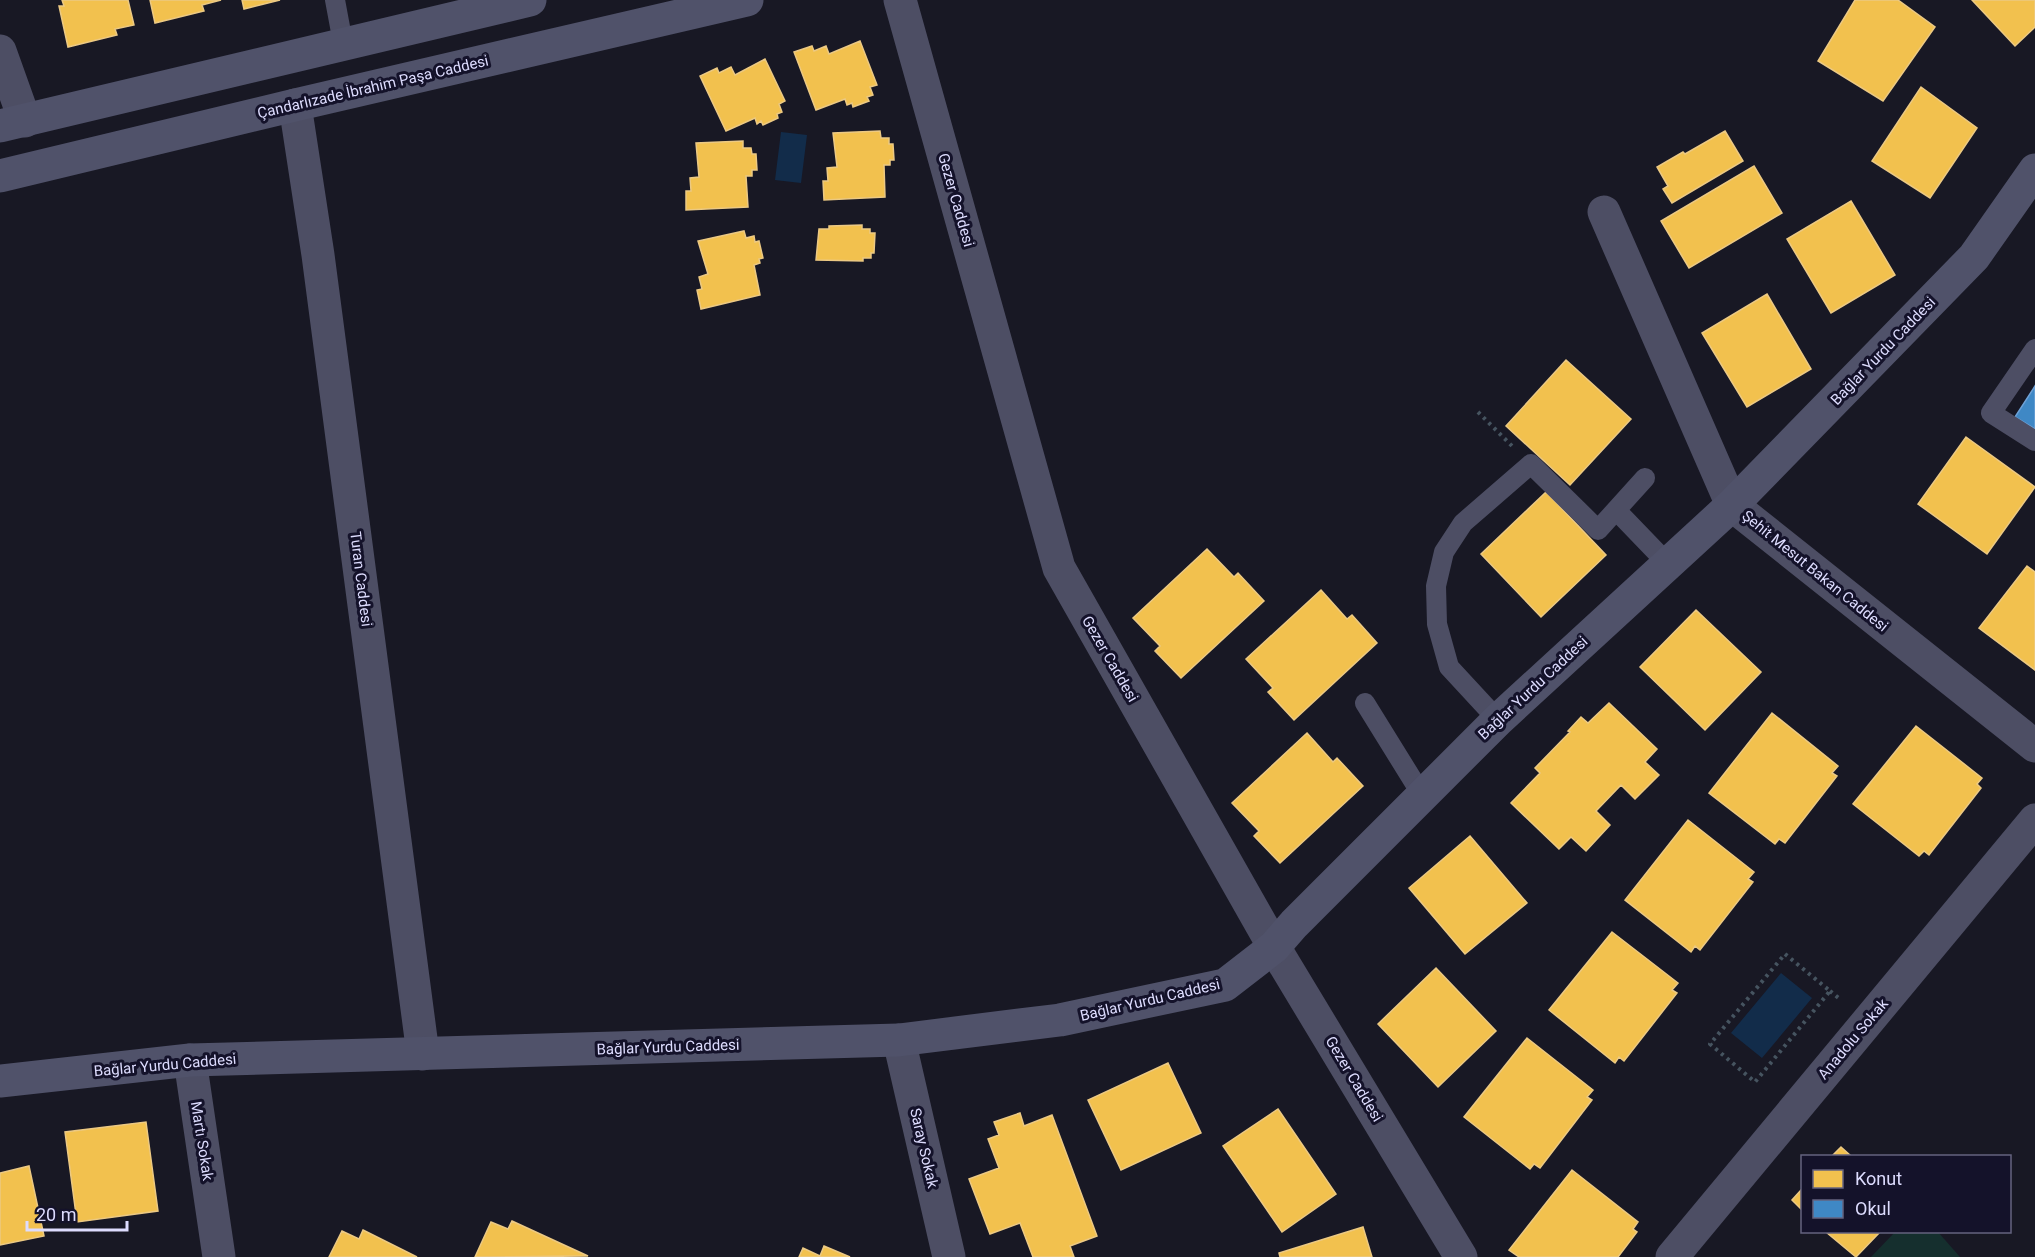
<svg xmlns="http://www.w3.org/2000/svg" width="2035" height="1257" viewBox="0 0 2035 1257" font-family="Roboto,sans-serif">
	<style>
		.green { fill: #152f2e }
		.water { fill: #122c4a }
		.homes { fill: #f2c14e; stroke: #ecc983; stroke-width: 1.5 }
		.schools { fill: #3f88c5; stroke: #6ea1d6; stroke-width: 1.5 }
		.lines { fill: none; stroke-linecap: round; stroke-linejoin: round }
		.path { stroke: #465460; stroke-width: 4; stroke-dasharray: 3 4.5; stroke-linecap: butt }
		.lane { stroke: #4d4e64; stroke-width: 20 }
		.street { stroke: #4d4e64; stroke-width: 33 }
		.secondary { stroke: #50526a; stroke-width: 33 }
		.labels { text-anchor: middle; stroke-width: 6; stroke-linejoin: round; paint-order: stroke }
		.street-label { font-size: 15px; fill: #dddcfe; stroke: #14122a }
	</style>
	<rect width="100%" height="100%" fill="#181824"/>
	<path class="green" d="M 1895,1232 L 1938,1232 L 1960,1257 L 1871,1257 Z"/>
	<path class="water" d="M 781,132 L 807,135 L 801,183 L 775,180 Z
		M 1781,973 L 1812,998 L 1762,1058 L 1731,1033 Z"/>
	<path class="homes" d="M 62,0 L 128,0 L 134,25 L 115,29 L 117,35 L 68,47 L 59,6 L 64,6 Z
		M 150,0 L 221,0 L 202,5 L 204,11 L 155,23 Z
		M 242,0 L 280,0 L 244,9 Z
		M 1855,0 L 1898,0 L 1935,27 L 1883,101 L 1818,61 Z
		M 1972,0 L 2035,0 L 2035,27 L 2015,46 Z
		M 860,41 L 877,85 L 870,87 L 873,95 L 867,97 L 869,101 L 853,107 L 852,103 L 847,105 L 845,99 L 816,110 L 794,52 L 812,46 L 814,51 L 826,46 L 829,54 Z
		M 765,59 L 785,101 L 779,104 L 782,112 L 777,114 L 778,118 L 763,125 L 761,121 L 757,124 L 755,118 L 726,131 L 700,76 L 717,68 L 719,73 L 731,67 L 735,75 Z
		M 1921,87 L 1977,128 L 1930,198 L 1872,161 Z
		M 880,131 L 881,138 L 889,138 L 889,144 L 893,144 L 894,160 L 890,160 L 890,165 L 884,165 L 885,197 L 824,200 L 823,181 L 828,181 L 827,168 L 837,167 L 833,133 Z
		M 1725,131 L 1743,161 L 1672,203 L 1663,189 L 1668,186 L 1657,167 L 1683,152 L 1685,154 Z
		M 743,141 L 743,148 L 751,148 L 752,154 L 756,154 L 757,170 L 752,170 L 752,176 L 746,176 L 748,207 L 686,210 L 686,191 L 691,191 L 690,178 L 699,177 L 696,143 Z
		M 1754,166 L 1782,213 L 1689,268 L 1661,221 Z
		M 1851,201 L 1895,275 L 1831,313 L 1787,239 Z
		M 862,225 L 862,229 L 870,229 L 870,233 L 875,233 L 874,253 L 871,253 L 871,258 L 863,258 L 863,261 L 816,260 L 819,229 L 829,229 L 829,226 Z
		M 744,231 L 746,238 L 754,236 L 755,242 L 759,241 L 763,258 L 759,259 L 760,263 L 754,265 L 760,295 L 701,309 L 697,290 L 702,289 L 699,277 L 708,274 L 698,241 Z
		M 1767,294 L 1811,369 L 1747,407 L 1702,333 Z
		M 1566,360 L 1631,419 L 1570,485 L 1506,426 Z
		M 1966,437 L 2035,487 L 1987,554 L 1918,504 Z
		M 1546,492 L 1606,555 L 1541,617 L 1481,554 Z
		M 1207,549 L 1234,577 L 1238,573 L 1264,601 L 1181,678 L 1155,651 L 1160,646 L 1133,618 Z
		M 2027,566 L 2035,572 L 2035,670 L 1979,628 Z
		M 1321,590 L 1347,619 L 1352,615 L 1377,643 L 1294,720 L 1268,692 L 1273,688 L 1246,659 Z
		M 1696,610 L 1761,672 L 1705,730 L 1640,667 Z
		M 1609,703 L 1657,749 L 1645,762 L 1659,775 L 1635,799 L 1621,785 L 1596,811 L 1610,825 L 1586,851 L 1571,837 L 1559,849 L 1511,803 L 1540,773 L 1535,768 L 1570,732 L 1568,731 L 1581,717 L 1588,723 Z
		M 1772,713 L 1838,766 L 1832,773 L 1837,776 L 1785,843 L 1779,839 L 1775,844 L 1709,793 Z
		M 1916,726 L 1982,778 L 1977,784 L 1981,788 L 1929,855 L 1924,851 L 1919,856 L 1853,804 Z
		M 1307,733 L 1333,762 L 1337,758 L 1363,786 L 1280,863 L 1254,836 L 1259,831 L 1232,803 Z
		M 1688,820 L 1754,872 L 1748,879 L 1753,882 L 1700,950 L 1695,946 L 1691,952 L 1625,900 Z
		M 1470,836 L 1527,903 L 1465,954 L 1409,888 Z
		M 1612,932 L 1678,983 L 1672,990 L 1677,993 L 1624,1061 L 1619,1057 L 1615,1063 L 1549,1010 Z
		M 1436,968 L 1496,1031 L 1438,1087 L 1378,1024 Z
		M 1527,1038 L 1593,1090 L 1587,1097 L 1592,1100 L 1540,1168 L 1534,1164 L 1530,1169 L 1464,1117 Z
		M 1168,1063 L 1201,1133 L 1121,1170 L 1088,1100 Z
		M 1278,1109 L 1336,1194 L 1282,1232 L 1223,1146 Z
		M 1020,1113 L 1024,1126 L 1052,1115 L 1097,1236 L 1070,1246 L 1074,1257 L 1033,1257 L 1020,1223 L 990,1234 L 969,1179 L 999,1168 L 988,1139 L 999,1135 L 994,1122 Z
		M 146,1122 L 158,1211 L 77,1222 L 65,1132 Z
		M 1841,1147 L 1851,1156 L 1832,1156 Z
		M 29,1166 L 44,1236 L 0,1245 L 0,1173 Z
		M 1572,1170 L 1638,1222 L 1633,1229 L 1637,1232 L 1618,1257 L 1519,1257 L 1509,1250 Z
		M 1802,1189 L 1802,1210 L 1792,1200 Z
		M 512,1221 L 588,1256 L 475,1257 L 491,1222 L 508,1229 Z
		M 1363,1227 L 1372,1257 L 1280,1257 L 1279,1253 Z
		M 363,1230 L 417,1257 L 329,1257 L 342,1231 L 359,1239 Z
		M 1826,1232 L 1880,1232 L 1856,1257 Z
		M 824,1246 L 850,1257 L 799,1257 L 803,1248 L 820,1256 Z"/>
	<path class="schools" d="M 2035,386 L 2035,429 L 2015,417 Z"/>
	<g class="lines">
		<path class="path" d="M 1478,412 L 1513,447
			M 1785,954 L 1830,991 L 1755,1082 L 1710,1044 Z
			M 1830,991 L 1841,1000"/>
		<path class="lane" d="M 335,0 L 343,43
			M 2035,349 L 1991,413 L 2035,441
			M 1616,510 L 1667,563
			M 1365,703 L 1422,795
			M 1498,720 L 1449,667 L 1437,624 L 1436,586 L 1444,552 L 1463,523 L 1531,464 L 1598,530 L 1645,478"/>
		<path class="street" d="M 900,0 L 1059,568 L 1274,947 L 1461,1257
			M 0,51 L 25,121
			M 295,105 L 318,255 L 423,1054
			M 1604,212 L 1732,505 L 2035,746
			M 899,1040 L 949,1257
			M 190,1060 L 219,1257
			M 1672,1257 L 2035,820"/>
		<path class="secondary" d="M 0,126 L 530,0
			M 0,176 L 295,105 L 747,0
			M 0,1081 L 190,1060 L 899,1040 L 1060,1020 L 1225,985 L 1274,947 L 1294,924 L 1498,720 L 1732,505 L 1974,257 L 2035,170"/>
	</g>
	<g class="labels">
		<g class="street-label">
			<text transform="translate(373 87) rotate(-13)" y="5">Çandarlızade İbrahim Paşa Caddesi</text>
			<text transform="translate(956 200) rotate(74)" y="5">Gezer Caddesi</text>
			<text transform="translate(1883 351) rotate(-46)" y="5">Bağlar Yurdu Caddesi</text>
			<text transform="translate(1815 571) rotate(39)" y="5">Şehit Mesut Bakan Caddesi</text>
			<text transform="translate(361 579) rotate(83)" y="5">Turan Caddesi</text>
			<text transform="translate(1110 659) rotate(60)" y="5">Gezer Caddesi</text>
			<text transform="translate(1533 688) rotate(-43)" y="5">Bağlar Yurdu Caddesi</text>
			<text transform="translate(1150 1000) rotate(-13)" y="5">Bağlar Yurdu Caddesi</text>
			<text transform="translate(1853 1039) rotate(-50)" y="5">Anadolu Sokak</text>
			<text transform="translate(668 1047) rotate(-2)" y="5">Bağlar Yurdu Caddesi</text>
			<text transform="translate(165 1065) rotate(-5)" y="5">Bağlar Yurdu Caddesi</text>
			<text transform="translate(1354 1079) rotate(59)" y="5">Gezer Caddesi</text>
			<text transform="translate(202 1141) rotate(81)" y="5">Martı Sokak</text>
			<text transform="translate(924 1148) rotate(77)" y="5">Saray Sokak</text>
		</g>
	</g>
	<rect x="1801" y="1155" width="210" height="78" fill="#14122a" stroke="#64637f" stroke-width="1.5"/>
	<rect x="1813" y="1170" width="30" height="18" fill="#f2c14e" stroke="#64637f" stroke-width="1.5"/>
	<text x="1855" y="1185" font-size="18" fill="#dddcfe">Konut</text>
	<rect x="1813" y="1200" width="30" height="18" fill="#3f88c5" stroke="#64637f" stroke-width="1.5"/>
	<text x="1855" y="1215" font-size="18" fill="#dddcfe">Okul</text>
	<path d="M27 1221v9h100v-9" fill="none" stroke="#dddcfe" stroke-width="3"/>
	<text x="36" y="1221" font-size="18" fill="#dddcfe" stroke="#14122a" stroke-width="4.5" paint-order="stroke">20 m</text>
</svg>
